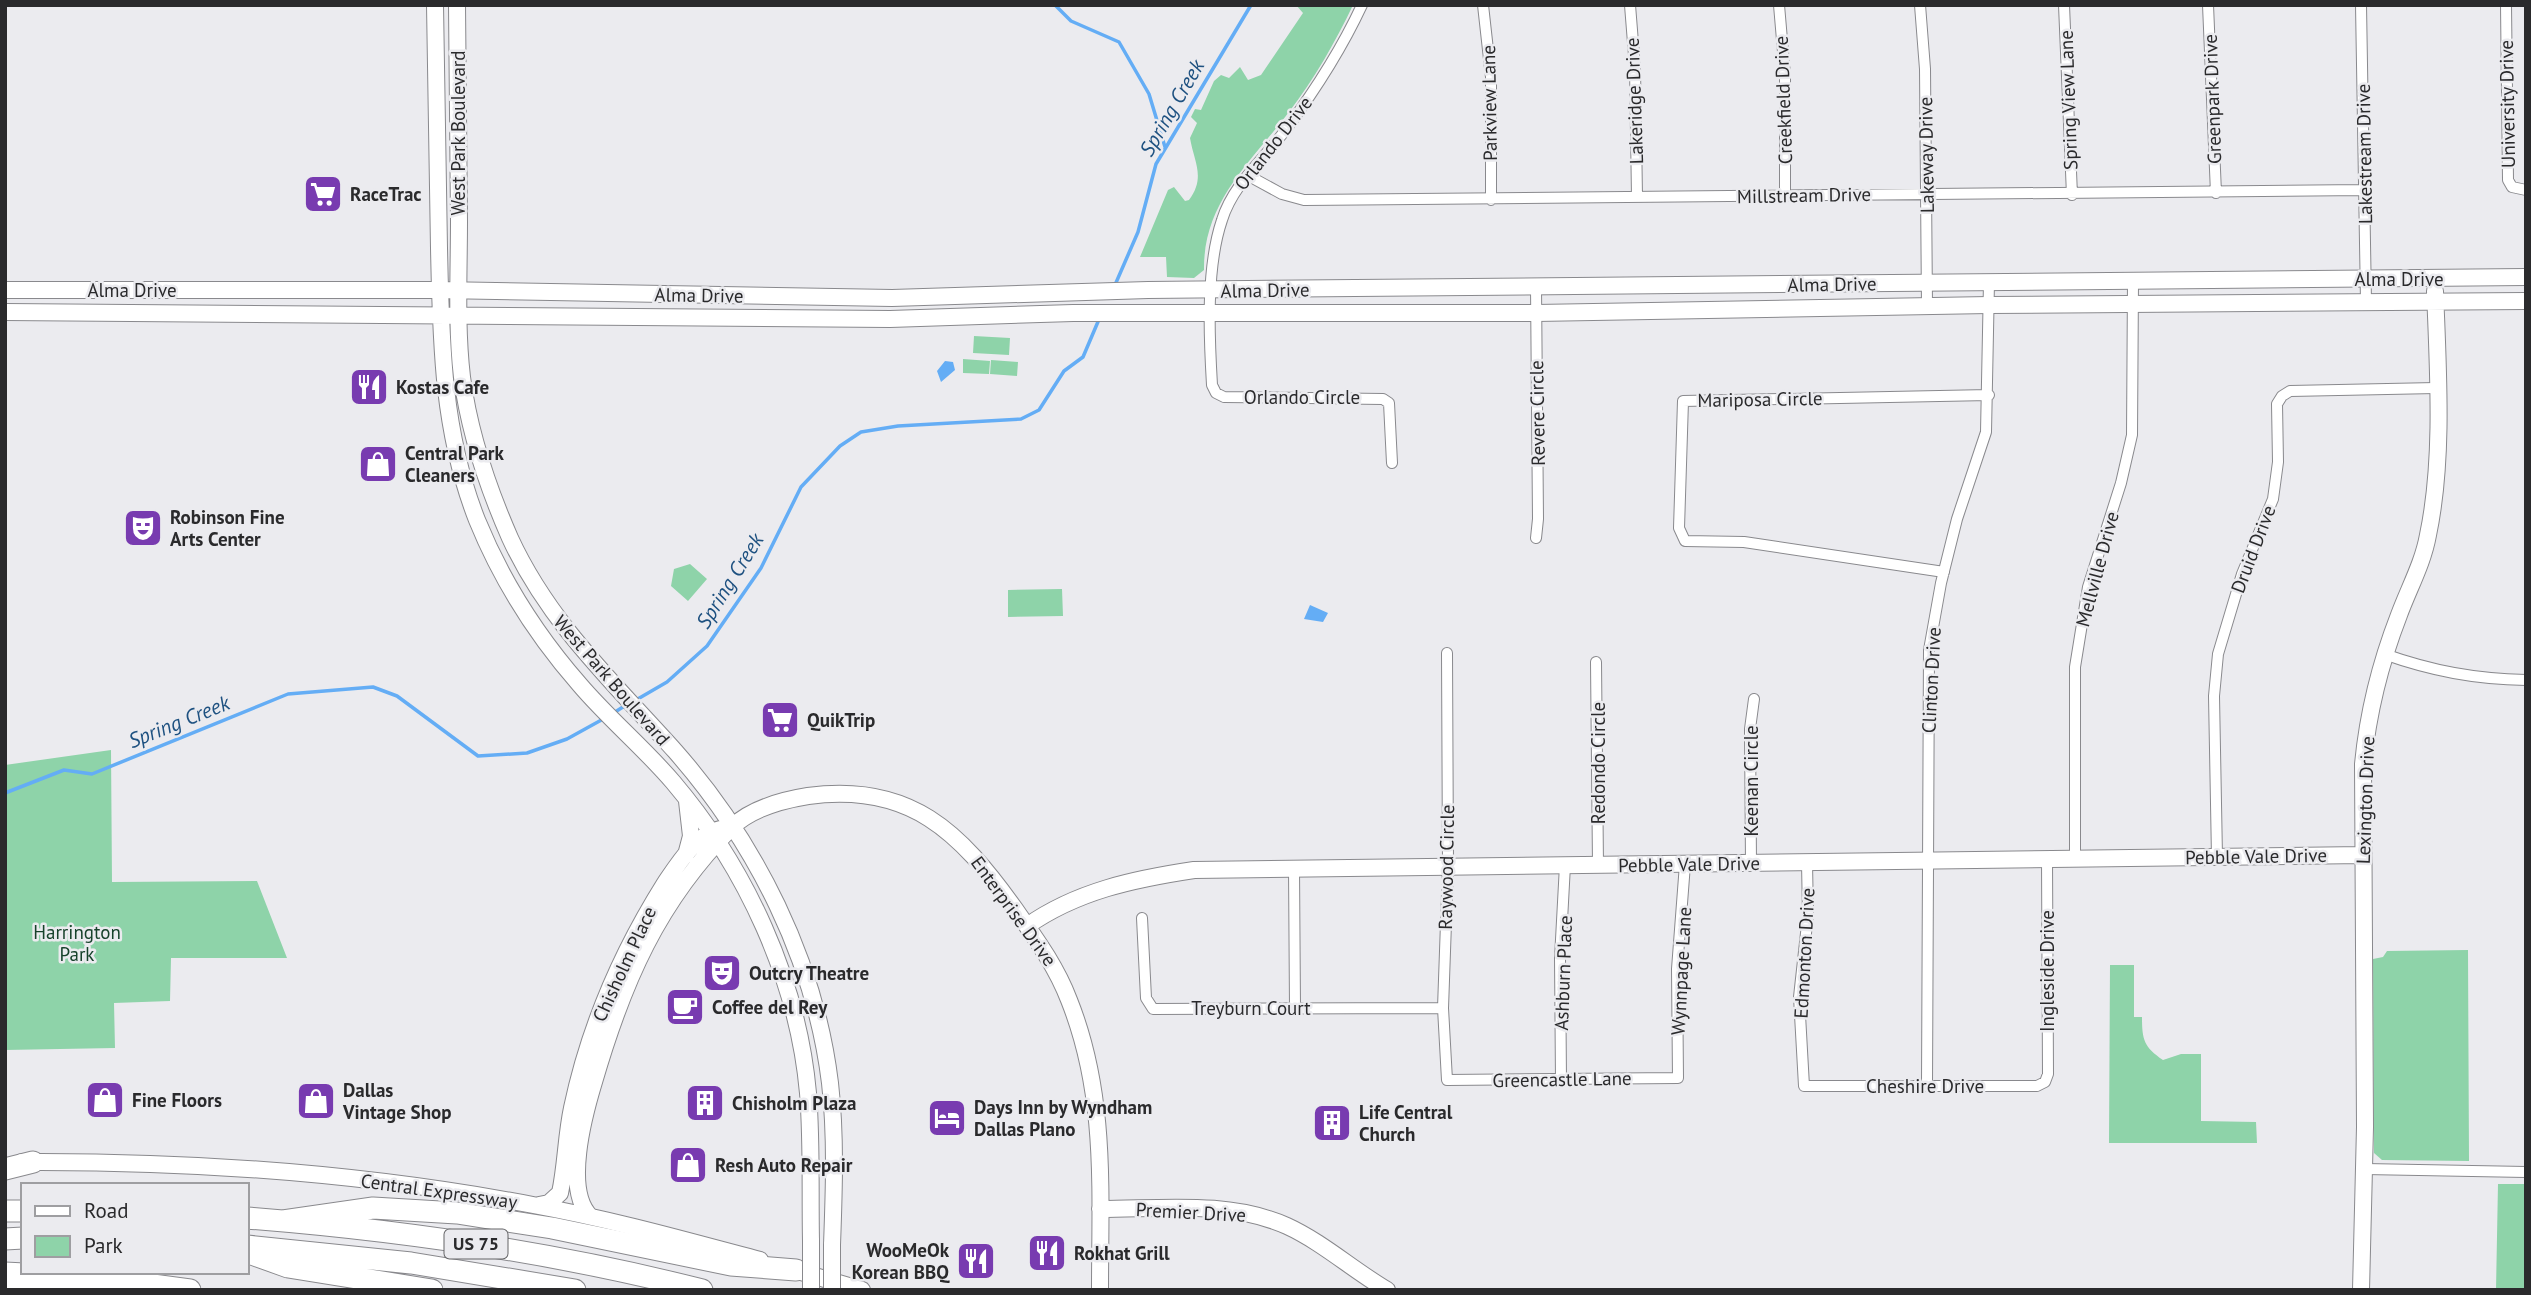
<svg xmlns="http://www.w3.org/2000/svg" width="2531" height="1295" viewBox="0 0 2531 1295" font-family="'PT Sans',sans-serif">
	<style>
		.green { fill: #8ed3a9 }
		.water { fill: #64adf5 }
		.lines { fill: none; stroke-linecap: round; stroke-linejoin: round }
		.stream { stroke: #64adf5; stroke-width: 3.5 }
		.street-casing { stroke: #89898d; stroke-width: 12 }
		.secondary-casing { stroke: #89898d; stroke-width: 18 }
		.highway-casing { stroke: #89898d; stroke-width: 23 }
		.street { stroke: #fff; stroke-width: 10 }
		.secondary { stroke: #fff; stroke-width: 16 }
		.highway { stroke: #fff; stroke-width: 21 }
		.secondary-bridge-casing { stroke: #89898d; stroke-width: 18; stroke-linecap: butt }
		.secondary-bridge { stroke: #fff; stroke-width: 16 }
		.labels { text-anchor: middle; stroke-width: 5; stroke-linejoin: round; paint-order: stroke }
		.shield { fill: #ebebef; stroke: #646466; stroke-width: 2 }
		.shield-label { font-size: 18px; font-weight: bold; fill: #2a2a2c }
		.street-label { font-size: 19px; fill: #2a2a2c; stroke: #ebebef }
		.poi-label { font-size: 19px; font-weight: bold; fill: #2a2a2c; stroke: #ebebef; text-anchor: start }
		.park-label { font-size: 19px; fill: #17422b; stroke: #ebebef }
		.water-label { font-size: 21px; font-style: italic; fill: #1e5180; stroke: #ebebef }
	</style>
	<rect width="100%" height="100%" fill="#ebebef"/>
	<path class="green" d="M 1296,5 L 1353,5 C 1335,43 1314,79 1289,112 C 1251,162 1203,202 1204,270 L 1194,278 L 1167,277 L 1166,257 L 1140,257 L 1168,190 L 1174,187 L 1185,201 L 1189,200 C 1206,177 1194,162 1190,138 L 1197,123 L 1191,117 L 1195,109 L 1201,110 L 1214,81 L 1221,75 L 1229,78 L 1240,67 L 1248,80 L 1261,75 L 1303,13 Z
		M 974,336 L 1010,338 L 1009,355 L 973,353 Z
		M 963,359 L 990,361 L 989,374 L 963,373 Z
		M 991,360 L 1018,362 L 1017,376 L 990,374 Z
		M 690,564 L 707,579 L 688,601 L 671,586 L 674,569 Z
		M 1062,589 L 1063,616 L 1008,617 L 1008,590 Z
		M 111,750 L 112,882 L 257,881 L 287,958 L 171,958 L 170,1001 L 114,1003 L 115,1048 L 5,1050 L 5,765 Z
		M 2468,950 L 2469,1161 L 2382,1160 L 2374,1153 L 2373,959 L 2383,957 L 2387,951 Z
		M 2110,965 L 2134,965 L 2134,1017 L 2142,1017 C 2142,1040 2144,1047 2163,1060 L 2181,1054 L 2201,1054 L 2201,1121 L 2256,1122 L 2257,1143 L 2109,1143 Z
		M 2498,1184 L 2526,1184 L 2526,1290 L 2496,1290 Z"/>
	<path class="water" d="M 945,361 L 953,362 L 955,370 L 941,382 L 937,371 Z
		M 1310,605 L 1328,613 L 1323,622 L 1304,619 Z"/>
	<g class="lines">
		<path class="stream" d="M 1055,5 L 1071,21 L 1119,42 L 1149,94 L 1165,147
			M 1115,285 L 1138,232 L 1156,164 L 1251,5
			M 636,700 L 667,682 L 707,646 L 761,568 L 801,487 L 840,446 L 861,432 L 898,426 L 1021,419 L 1039,410 L 1064,371 L 1083,357 L 1100,317
			M 612,714 L 626,705
			M 5,793 L 64,770 L 92,774 L 288,694 L 373,687 L 397,696 L 478,756 L 527,753 L 567,739 L 605,718"/>
		<g class="street-casing">
			<path id="street" d="M 1362,5 C 1341,50 1316,89 1287,128 C 1265,158 1233,184 1222,220 C 1206,267 1209,335 1212,385 L 1216,393 L 1224,397 L 1383,399 L 1389,403 L 1392,463
				M 1483,5 L 1491,77 L 1491,200
				M 1630,5 L 1635,68 L 1637,197
				M 1779,5 L 1785,75 L 1785,195
				M 1920,5 L 1925,69 L 1927,306
				M 2064,5 L 2072,195
				M 2208,5 L 2216,193
				M 2361,5 L 2366,302
				M 2506,5 L 2508,180 L 2512,187 L 2526,190
				M 1249,176 L 1282,194 L 1304,200 L 2364,190
				M 1536,538 L 1538,519 L 1536,287
				M 1944,572 L 1744,542 L 1685,541 L 1679,528 L 1683,401 L 1989,395
				M 1447,653 L 1448,866 L 1443,1008 L 1447,1080 L 1678,1078 L 1677,969 L 1685,864
				M 2384,654 C 2432,671 2475,679 2526,680
				M 1596,662 L 1598,865
				M 2217,857 L 2214,696 L 2218,654 L 2242,574 L 2273,499 L 2278,462 L 2277,404 L 2282,396 L 2290,391 L 2436,388
				M 2075,858 L 2075,667 L 2088,587 L 2121,483 L 2132,435 L 2133,281
				M 1751,863 L 1750,729 L 1754,699
				M 1807,863 L 1808,915 L 1799,997 L 1804,1086 L 2037,1086 L 2045,1082 L 2048,1074 L 2047,859
				M 1294,868 L 1295,1008
				M 1142,918 L 1146,998 L 1153,1009 L 1443,1008
				M 1561,1080 L 1560,958 L 1565,865
				M 1927,1085 L 1929,650 L 1941,583 L 1957,519 L 1986,432 L 1989,282
				M 2365,1169 L 2526,1172"/>
		</g>
		<g class="secondary-casing">
			<path id="secondary" d="M 435,5 C 436,86 437,167 439,248 C 441,341 442,431 477,520 C 501,579 538,637 580,685 C 609,719 644,748 673,782 C 746,868 798,980 808,1093 C 812,1142 810,1192 811,1241
				M 457,5 C 457,77 458,149 459,221 C 459,273 456,326 462,377 C 469,431 488,488 510,538 C 549,623 614,683 675,751 C 756,843 815,960 830,1083 C 836,1136 834,1191 832,1245
				M 5,290 L 440,290 L 892,298 L 1148,290 L 2526,277
				M 5,312 L 890,319 L 1073,313 L 1536,313 L 1989,305 L 2526,301
				M 686,855 L 691,836 L 687,801
				M 1027,926 C 1077,891 1134,879 1194,870 L 2363,855
				M 22,1162 C 193,1161 364,1173 533,1205 C 610,1219 685,1240 760,1260
				M 539,1205 L 549,1203 L 560,1193 C 566,1165 566,1136 572,1108 C 589,1027 621,953 665,883 C 678,864 697,833 721,829
				M 1100,1209 C 1161,1209 1229,1200 1287,1226 C 1322,1242 1353,1270 1387,1290
				M 591,1217 C 563,1191 584,1115 594,1082 C 623,982 658,901 732,827 C 751,809 783,800 808,796 C 910,782 960,832 1015,909 C 1036,939 1056,966 1069,1000 C 1107,1095 1100,1190 1100,1290
				M 798,1271 L 862,1290
				M 5,1288 L 108,1288
				M 2361,1290 L 2365,1127 L 2363,764 C 2368,712 2380,664 2399,615 C 2409,588 2423,563 2428,535 C 2444,459 2438,370 2435,291"/>
		</g>
		<g class="highway-casing">
			<path id="highway" d="M 5,1169 L 33,1162
				M 5,1211 L 23,1211
				M 247,1218 C 400,1230 553,1252 702,1290
				M 283,1221 L 373,1208 L 457,1213 L 552,1228 L 731,1265 L 796,1270
				M 5,1239 L 23,1238
				M 247,1246 L 411,1263 L 575,1290
				M 249,1253 L 288,1267 L 432,1290
				M 5,1273 L 101,1278 L 190,1290"/>
		</g>
		<use href="#street" class="street"/>
		<use href="#secondary" class="secondary"/>
		<use href="#highway" class="highway"/>
		<g class="secondary-bridge-casing">
			<path id="secondary-bridge" d="M 811,1290 L 811,1241
				M 832,1290 L 832,1245"/>
		</g>
		<use href="#secondary-bridge" class="secondary-bridge"/>
	</g>
	<defs>
		<g id="supermarket-square" transform="scale(2.0125)"><rect x="-9" y="-9" width="18" height="18" rx="4" fill="#783bb0" stroke="#ebebef"/><path d="M-6-5.5h2.5l.6 2H6L4.5 2H-2.5L-4.4-4H-6ZM-1.5 3.2a1.3 1.3 0 1 0 .1 0ZM3 3.2a1.3 1.3 0 1 0 .1 0Z" fill="#fff"/></g>
		<g id="restaurant-square" transform="scale(2.0125)"><rect x="-9" y="-9" width="18" height="18" rx="4" fill="#783bb0" stroke="#ebebef"/><path d="M-5-6h1v4h1v-4h1v4h1v-4h1v5L-1.5 .5V6h-2V.5L-5-1ZM5-6V6H3V1.5H1.5Q1.5-4 5-6Z" fill="#fff"/></g>
		<g id="shop-square" transform="scale(2.0125)"><rect x="-9" y="-9" width="18" height="18" rx="4" fill="#783bb0" stroke="#ebebef"/><path d="M-5-2.5h2.3a2.7 3.5 0 0 1 5.4 0H5L5.5 6h-11ZM-1.5-2.5h3a1.5 2.3 0 0 0-3 0Z" fill="#fff"/></g>
		<g id="theatre-square" transform="scale(2.0125)"><rect x="-9" y="-9" width="18" height="18" rx="4" fill="#783bb0" stroke="#ebebef"/><path d="M-5-5.5Q0-4 5-5.5V0Q5 5 0 6Q-5 5-5 0ZM-3.3-2.5H-1v1.5H-3.3ZM1-2.5H3.3v1.5H1ZM-2.8 1Q0 5.5 2.8 1Z" fill="#fff"/></g>
		<g id="cafe-square" transform="scale(2.0125)"><rect x="-9" y="-9" width="18" height="18" rx="4" fill="#783bb0" stroke="#ebebef"/><path d="M-5.5-4.5H6V0H3Q3 3.5 0 3.5H-2.5Q-5.5 3.5-5.5 0ZM3-3.2v2h1.7v-2ZM-6 4.5H4V6H-6Z" fill="#fff"/></g>
		<g id="building-square" transform="scale(2.0125)"><rect x="-9" y="-9" width="18" height="18" rx="4" fill="#783bb0" stroke="#ebebef"/><path d="M-4-6H4V6H1V3H-1V6H-4ZM-2.5-4.3h1.7v1.8h-1.7ZM.8-4.3h1.7v1.8H.8ZM-2.5-1h1.7V.8h-1.7ZM.8-1h1.7V.8H.8Z" fill="#fff"/></g>
		<g id="hotel-square" transform="scale(2.0125)"><rect x="-9" y="-9" width="18" height="18" rx="4" fill="#783bb0" stroke="#ebebef"/><path d="M-6-4.5h1.5V1H6V5H4.5V3h-9V5H-6ZM-4 0a1.8 1.8 0 1 1 3.6 0ZM.5 0V-2.5h3Q6-2.5 6 0Z" fill="#fff"/></g>
	</defs>
	<g fill-rule="evenodd">
		<use href="#supermarket-square" x="323" y="194"/>
		<use href="#restaurant-square" x="369" y="387"/>
		<use href="#shop-square" x="378" y="464"/>
		<use href="#theatre-square" x="143" y="528"/>
		<use href="#supermarket-square" x="780" y="720"/>
		<use href="#theatre-square" x="722" y="973"/>
		<use href="#cafe-square" x="685" y="1007"/>
		<use href="#shop-square" x="105" y="1100"/>
		<use href="#shop-square" x="316" y="1101"/>
		<use href="#building-square" x="705" y="1103"/>
		<use href="#hotel-square" x="947" y="1118"/>
		<use href="#building-square" x="1332" y="1123"/>
		<use href="#shop-square" x="688" y="1165"/>
		<use href="#restaurant-square" x="1047" y="1253"/>
		<use href="#restaurant-square" x="976" y="1261"/>
	</g>
	<g class="labels">
		<rect class="shield" x="444.5" y="1229.5" width="63" height="29" rx="5"/>
		<g class="shield-label">
			<text x="476" y="1250">US 75</text>
		</g>
		<g class="street-label">
			<text transform="translate(2212 99) rotate(-92)" y="7">Greenpark Drive</text>
			<text transform="translate(1783 100) rotate(-92)" y="7">Creekfield Drive</text>
			<text transform="translate(2068 100) rotate(-92)" y="7">Spring View Lane</text>
			<text transform="translate(1634 101) rotate(-92)" y="7">Lakeridge Drive</text>
			<text transform="translate(1489 103) rotate(-91)" y="7">Parkview Lane</text>
			<text transform="translate(2507 104) rotate(-91)" y="7">University Drive</text>
			<text transform="translate(458 133) rotate(-90)" y="7">West Park Boulevard</text>
			<text transform="translate(1273 143) rotate(-52)" y="7">Orlando Drive</text>
			<text transform="translate(2364 154) rotate(-91)" y="7">Lakestream Drive</text>
			<text transform="translate(1926 155) rotate(-91)" y="7">Lakeway Drive</text>
			<text transform="translate(1804 195) rotate(-1)" y="7">Millstream Drive</text>
			<text x="2399" y="286">Alma Drive</text>
			<text transform="translate(1832 284) rotate(-1)" y="7">Alma Drive</text>
			<text x="132" y="297">Alma Drive</text>
			<text transform="translate(1265 290) rotate(-1)" y="7">Alma Drive</text>
			<text transform="translate(699 295) rotate(1)" y="7">Alma Drive</text>
			<text x="1302" y="404">Orlando Circle</text>
			<text transform="translate(1760 399) rotate(-1)" y="7">Mariposa Circle</text>
			<text transform="translate(1537 413) rotate(-91)" y="7">Revere Circle</text>
			<text transform="translate(2253 549) rotate(-69)" y="7">Druid Drive</text>
			<text transform="translate(2097 569) rotate(-75)" y="7">Mellville Drive</text>
			<text transform="translate(612 680) rotate(49)" y="7">West Park Boulevard</text>
			<text transform="translate(1931 680) rotate(-87)" y="7">Clinton Drive</text>
			<text transform="translate(1598 763) rotate(-90)" y="7">Redondo Circle</text>
			<text transform="translate(1751 781) rotate(-90)" y="7">Keenan Circle</text>
			<text transform="translate(2365 800) rotate(-88)" y="7">Lexington Drive</text>
			<text transform="translate(2256 856) rotate(-1)" y="7">Pebble Vale Drive</text>
			<text transform="translate(1689 864) rotate(-1)" y="7">Pebble Vale Drive</text>
			<text transform="translate(1446 867) rotate(-89)" y="7">Raywood Circle</text>
			<text transform="translate(1014 911) rotate(54)" y="7">Enterprise Drive</text>
			<text transform="translate(1804 953) rotate(-87)" y="7">Edmonton Drive</text>
			<text transform="translate(624 964) rotate(-65)" y="7">Chisholm Place</text>
			<text transform="translate(1681 971) rotate(-87)" y="7">Wynnpage Lane</text>
			<text transform="translate(2047 971) rotate(-90)" y="7">Ingleside Drive</text>
			<text transform="translate(1563 973) rotate(-88)" y="7">Ashburn Place</text>
			<text x="1251" y="1015">Treyburn Court</text>
			<text transform="translate(1562 1079) rotate(-1)" y="7">Greencastle Lane</text>
			<text x="1925" y="1093">Cheshire Drive</text>
			<text transform="translate(439 1191) rotate(8)" y="7">Central Expressway</text>
			<text transform="translate(1191 1212) rotate(3)" y="7">Premier Drive</text>
		</g>
		<g class="poi-label">
			<text x="350" y="201">RaceTrac</text>
			<text x="396" y="394">Kostas Cafe</text>
			<text x="405" y="460">Central Park<tspan x="405" dy="22">Cleaners</tspan></text>
			<text x="170" y="524">Robinson Fine<tspan x="170" dy="22">Arts Center</tspan></text>
			<text x="807" y="727">QuikTrip</text>
			<text x="749" y="980">Outcry Theatre</text>
			<text x="712" y="1014">Coffee del Rey</text>
			<text x="343" y="1097">Dallas<tspan x="343" dy="22">Vintage Shop</tspan></text>
			<text x="132" y="1107">Fine Floors</text>
			<text x="732" y="1110">Chisholm Plaza</text>
			<text x="974" y="1114">Days Inn by Wyndham<tspan x="974" dy="22">Dallas Plano</tspan></text>
			<text x="1359" y="1119">Life Central<tspan x="1359" dy="22">Church</tspan></text>
			<text x="715" y="1172">Resh Auto Repair</text>
			<text x="949" y="1257" text-anchor="end">WooMeOk<tspan x="949" dy="22">Korean BBQ</tspan></text>
			<text x="1074" y="1260">Rokhat Grill</text>
		</g>
		<g class="park-label">
			<text x="77" y="939">Harrington<tspan x="77" dy="22">Park</tspan></text>
		</g>
		<g class="water-label">
			<text transform="translate(1172 108) rotate(-60)" y="7">Spring Creek</text>
			<text transform="translate(730 581) rotate(-58)" y="7">Spring Creek</text>
			<text transform="translate(179 722) rotate(-22)" y="7">Spring Creek</text>
		</g>
	</g>
	<rect width="2531" height="1295" fill="none" stroke="#2a2a2c" stroke-width="14"/>
	<rect x="21" y="1183" width="228" height="91" fill="#ebebef" stroke="#9e9ea1" stroke-width="2"/>
	<rect x="35" y="1206" width="35" height="10" fill="#ffffff" stroke="#9e9ea1" stroke-width="2"/>
	<text x="84" y="1218" font-size="21" fill="#2a2a2c">Road</text>
	<rect x="35" y="1236" width="35" height="21" fill="#8ed3a9" stroke="#9e9ea1" stroke-width="2"/>
	<text x="84" y="1253" font-size="21" fill="#2a2a2c">Park</text>
</svg>
